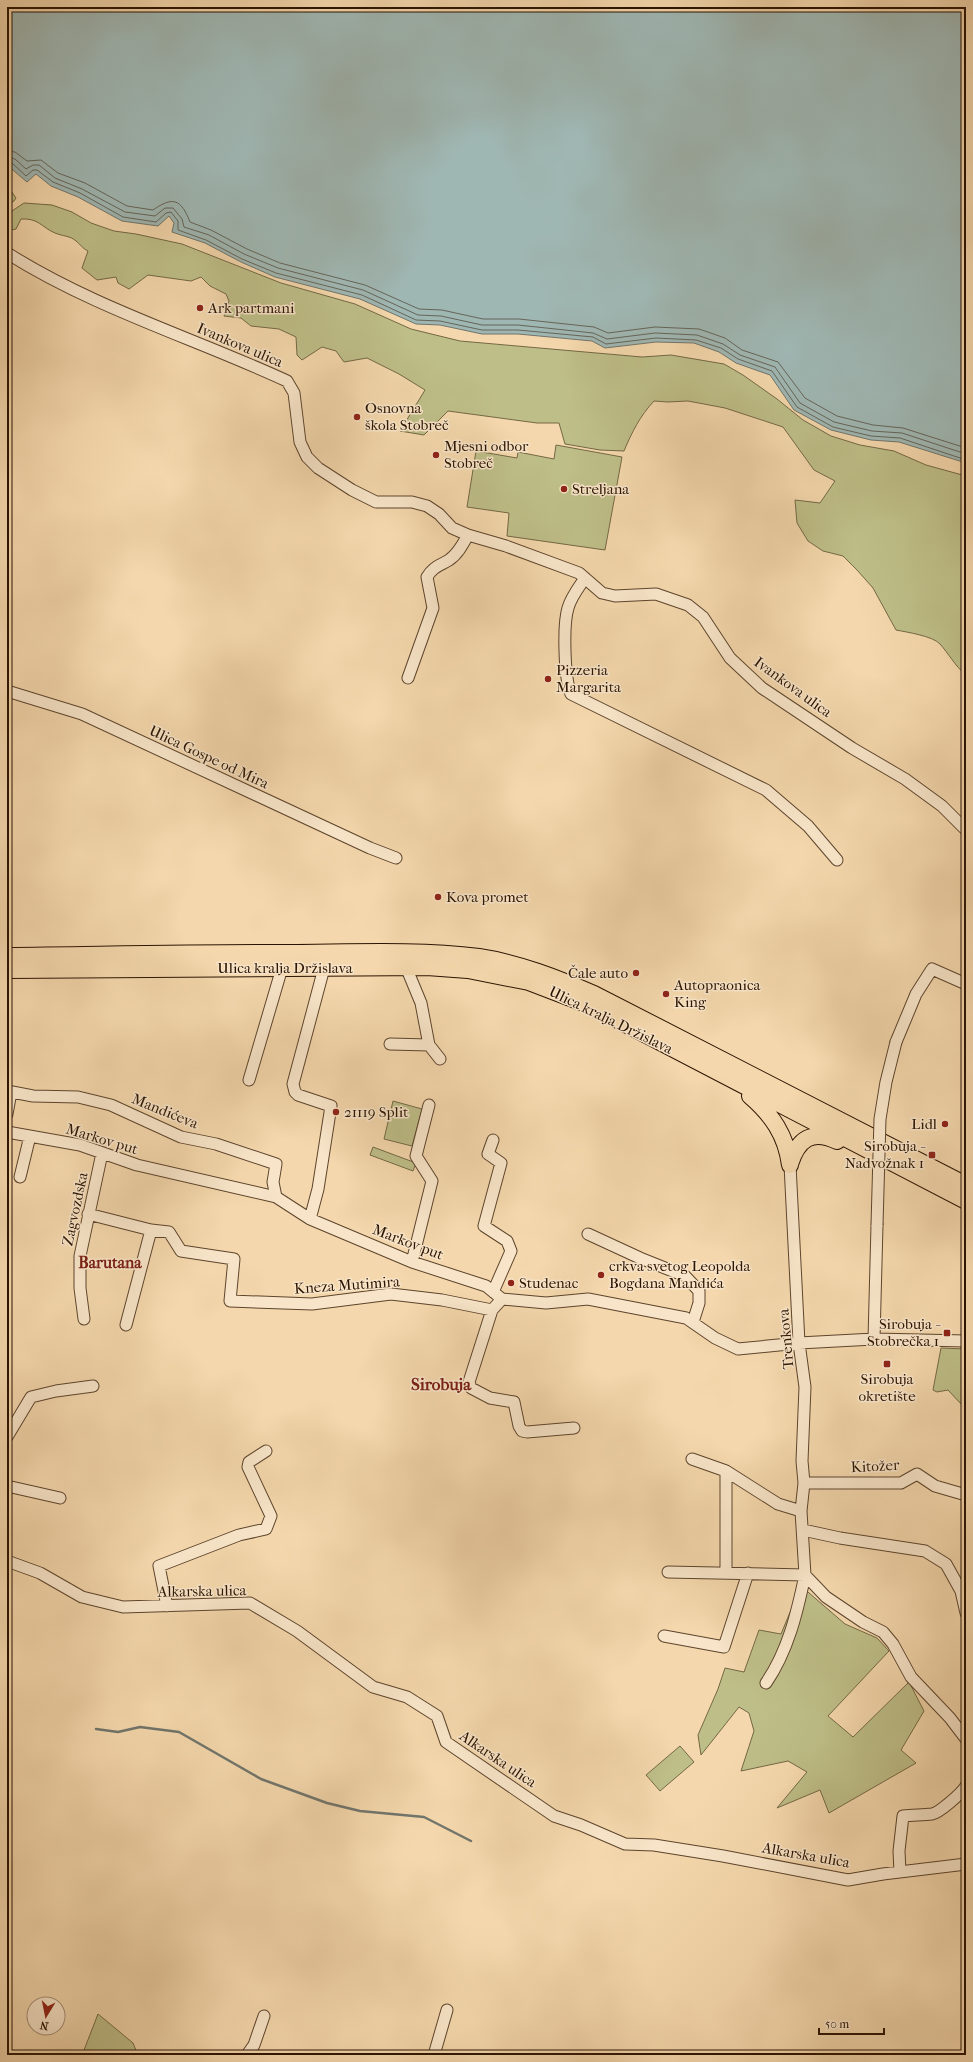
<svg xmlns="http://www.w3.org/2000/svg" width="973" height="2062" viewBox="0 0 973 2062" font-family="'IM FELL French Canon',serif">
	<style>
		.green { fill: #bebe88; stroke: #746844 }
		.water { fill: #9fb7b3; stroke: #71756c }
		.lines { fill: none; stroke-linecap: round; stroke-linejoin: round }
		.shore { stroke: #65655a; stroke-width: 1 }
		.stream { stroke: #71756c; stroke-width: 2.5 }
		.minor-casing { stroke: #5d442c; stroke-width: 13 }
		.highway-casing { stroke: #2b1301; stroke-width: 18 }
		.minor { stroke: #f8e5c9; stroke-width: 11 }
		.highway { stroke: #f4d7ac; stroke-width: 16 }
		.minor-bridge-casing { stroke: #5d442c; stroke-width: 13; stroke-linecap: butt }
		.minor-bridge { stroke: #f8e5c9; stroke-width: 11 }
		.poi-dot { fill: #8f2418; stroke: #f8e5c9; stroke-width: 1.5 }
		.labels { text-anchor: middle; stroke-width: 3; stroke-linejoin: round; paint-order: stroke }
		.poi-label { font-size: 15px; fill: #2b1301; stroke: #f8e5c9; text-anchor: start }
		.street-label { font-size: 15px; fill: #2b1301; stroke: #f8e5c9 }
		.neighbourhood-label { font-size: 16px; font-weight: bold; fill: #7a1f14; stroke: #f8e5c9 }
		.quarter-label { font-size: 17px; font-weight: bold; fill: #7a1f14; stroke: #f8e5c9 }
	</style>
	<rect width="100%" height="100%" fill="#f4d7ac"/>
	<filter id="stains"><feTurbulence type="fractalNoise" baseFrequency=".005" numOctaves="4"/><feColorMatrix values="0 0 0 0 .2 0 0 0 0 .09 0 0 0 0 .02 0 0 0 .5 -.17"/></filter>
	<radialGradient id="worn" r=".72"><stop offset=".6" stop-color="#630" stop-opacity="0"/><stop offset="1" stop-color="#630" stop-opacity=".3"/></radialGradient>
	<path class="green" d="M 7,185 L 16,198 L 14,201 L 7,205 Z
		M 24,203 L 52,205 L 72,212 L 91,223 L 114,231 L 136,234 L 182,244 L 281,283 L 355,304 L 411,329 L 460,341 L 642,357 L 671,355 L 724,364 L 743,375 L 777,399 L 803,420 L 831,436 L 860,445 L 894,451 L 926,465 L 966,476 L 966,675 C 955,666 949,654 940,644 C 933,636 906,632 896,630 L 873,588 L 857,570 L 843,556 L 823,551 L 808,541 L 797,523 L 795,500 L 820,503 L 835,481 L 814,470 L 783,427 L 725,408 L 688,401 L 668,402 L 654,401 C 640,416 632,432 624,451 L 600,450 L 565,444 L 559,423 L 537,423 L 448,411 L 424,435 L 400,431 L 425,390 L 399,374 L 367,358 L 344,362 L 336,351 L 322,347 L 302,360 L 297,355 L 296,337 L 279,329 L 251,326 L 241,318 L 224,316 L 229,301 L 226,294 L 210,286 L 201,277 L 191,281 L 148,275 L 129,289 L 118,283 L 116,277 L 97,280 L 82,268 L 88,251 C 82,248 81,245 76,241 C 71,236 62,236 55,233 C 41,227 39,218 21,219 L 16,229 L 7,231 L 7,212 L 12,211 Z
		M 556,445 L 622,457 L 605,550 L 507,536 L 509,513 L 467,507 L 476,451 L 517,458 L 518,452 L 554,459 Z
		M 393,1101 L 422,1109 L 412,1146 L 384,1139 Z
		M 373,1147 L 416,1163 L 413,1171 L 370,1155 Z
		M 941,1348 L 966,1349 L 966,1382 L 962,1405 L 948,1390 L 937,1392 L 933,1390 Z
		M 801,1586 L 845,1624 L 877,1638 L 889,1651 L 828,1716 L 853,1737 L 909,1682 L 924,1711 L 901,1750 L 916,1763 L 829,1813 L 820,1790 L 777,1808 L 807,1772 L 788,1761 L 741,1771 L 754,1731 L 749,1713 L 739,1707 L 701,1755 L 698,1735 L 718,1689 L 725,1668 L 744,1672 L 759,1630 L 781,1634 Z
		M 680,1746 L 694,1762 L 660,1791 L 646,1775 Z
		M 98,2014 L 133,2043 L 138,2055 L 85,2055 L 84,2050 Z"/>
	<path class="water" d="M 7,7 L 966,7 L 966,463 L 899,442 L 871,440 L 831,430 L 794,410 L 770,375 L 736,363 L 719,352 L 694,343 L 656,342 L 605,348 L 592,341 L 518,334 L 482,334 L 440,325 L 416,324 L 360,299 L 275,277 L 241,262 L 205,243 L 172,232 L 174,223 L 169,216 L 158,226 L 122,221 L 78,197 L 51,186 L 36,174 L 27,182 L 7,165 Z"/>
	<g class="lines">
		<path class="shore" d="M 7,151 L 15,152 L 27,161 L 41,160 L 58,173 L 85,183 L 127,206 L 153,210 C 173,196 181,199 190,222 L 211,230 L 247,249 L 280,263 L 365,285 L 419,309 L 442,310 L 483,319 L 519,319 L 594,327 L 608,333 L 655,327 L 699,329 L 725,338 L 742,350 L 778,362 L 805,398 L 837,416 L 873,425 L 903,428 L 966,448
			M 7,157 L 15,159 L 26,169 L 33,165 L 39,165 L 55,178 L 82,189 L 125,212 L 155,216 L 165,208 L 173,208 L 182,219 L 184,227 L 209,235 L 244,254 L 278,268 L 363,290 L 418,315 L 441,316 L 482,325 L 518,325 L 593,333 L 607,339 L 655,333 L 697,335 L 723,344 L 740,355 L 775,367 L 800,403 L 834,422 L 872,431 L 902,433 L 966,454
			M 7,162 L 12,163 L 26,176 L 33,170 L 37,170 L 53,182 L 80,193 L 123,217 L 156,222 L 166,213 L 171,212 L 178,221 L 178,230 L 206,240 L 242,259 L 276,273 L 362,295 L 416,320 L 440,321 L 482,330 L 518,330 L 593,337 L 606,344 L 656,338 L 696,340 L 721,348 L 738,359 L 772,371 L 797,407 L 833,427 L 871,436 L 900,438 L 966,460"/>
		<path class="stream" d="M 96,1729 L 118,1732 L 140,1727 L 179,1732 L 261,1779 L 327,1803 L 360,1811 L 424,1817 L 471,1841"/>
		<g class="minor-casing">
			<path id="minor" d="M 7,253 C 94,308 194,338 287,381 L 294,393 L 300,442 L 307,457 L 318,468 L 352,490 L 376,502 L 412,502 L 427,506 L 439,514 L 452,528 L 468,535 L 506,546 L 579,573 L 602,593 L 615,596 L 656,594 L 688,605 L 703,617 L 730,658 L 762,688 L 852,748 L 905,779 L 942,806 L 966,830
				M 585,578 C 579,587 571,597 568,608 C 563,624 564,678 571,694 L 766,790 L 808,826 L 837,860
				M 408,678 L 433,608 L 427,577 C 433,567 439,566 449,560 C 458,554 463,544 468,535
				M 7,691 L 82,714 L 370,848 L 396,858
				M 406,967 L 421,1003 L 429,1045
				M 896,1042 L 916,994 L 932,969 L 966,984
				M 390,1044 L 429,1045 L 440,1059
				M 249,1080 L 282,968
				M 7,1091 L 33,1096 L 78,1097 L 111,1105 L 181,1137 L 216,1144 L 276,1164 L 273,1182 L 276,1197
				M 7,1114 L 11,1092
				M 7,1132 L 80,1145 L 137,1165 L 276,1197 L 310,1219 L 412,1262 L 486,1286 L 502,1299 L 546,1303 L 588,1299 L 686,1318 L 715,1338 L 738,1349 L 799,1343 L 874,1339 L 966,1341
				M 493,1140 L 488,1154 L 501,1163 L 484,1226 L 507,1241 L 511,1251 L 493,1292
				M 790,1165 L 799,1343 L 805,1387 L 802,1461 L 804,1483 L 801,1511 L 805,1575 L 826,1597 L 863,1622 L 883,1632 L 893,1644 L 911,1677 L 950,1718 L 966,1739
				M 20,1177 L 30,1136
				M 88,1214 L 151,1230 L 169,1232 L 181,1251 L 234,1259 L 230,1301 L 312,1304 L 391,1294 L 442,1300 L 492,1310 L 502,1299
				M 310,1219 L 318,1189 L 331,1106 L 298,1095 L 295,1092 L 293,1084 L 324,968
				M 588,1234 L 640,1258 L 685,1276 L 699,1291 L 699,1303 L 693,1322
				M 412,1262 L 432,1181 L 416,1156 L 429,1105
				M 492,1310 L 469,1382 L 471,1388 L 490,1398 L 514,1402 L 519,1426 L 522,1431 L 527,1432 L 574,1428
				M 84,1319 L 80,1288 L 80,1256 L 102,1153
				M 126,1325 L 151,1230
				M 874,1339 L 877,1225
				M 7,1437 L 31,1397 L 56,1391 L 93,1386
				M 692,1459 L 726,1471 L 778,1504 L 801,1511
				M 804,1483 L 901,1483 L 917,1474 L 935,1486 L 966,1495
				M 7,1486 L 60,1498
				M 803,1530 L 840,1538 L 925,1551 L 946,1564 L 961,1591 L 966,1613
				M 7,1561 L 40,1573 L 82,1597 L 123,1607 L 250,1603 L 297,1631 L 373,1687 L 407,1697 L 437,1716 L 446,1742 L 554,1816 L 581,1825 L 625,1844 L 654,1845 L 723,1856 L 848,1880 L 883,1874 L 966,1864
				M 668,1572 L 805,1575 C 797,1613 788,1651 766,1683
				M 726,1573 L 726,1471
				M 167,1606 L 159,1566 L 239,1535 L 266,1529 L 271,1516 L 248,1467 L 249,1462 L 266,1451
				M 664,1636 L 724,1647 L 748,1573
				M 900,1872 L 899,1851 L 903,1816 C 913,1815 922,1815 932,1814 C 939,1813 962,1793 966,1786
				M 247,2055 L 254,2045 L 264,2016
				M 434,2055 L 447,2010"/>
		</g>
		<g class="highway-casing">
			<path id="highway" d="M 7,956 C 99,955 191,953 282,953 C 347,953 414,949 479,957 C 519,963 557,978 594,994 L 966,1185
				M 7,970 L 427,967 L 468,970 L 529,982 L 589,1005 L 966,1201
				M 750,1096 C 772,1115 786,1135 790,1165
				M 790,1164 C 798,1139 812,1129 837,1141"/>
		</g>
		<use href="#minor" class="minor"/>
		<use href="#highway" class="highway"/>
		<g class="minor-bridge-casing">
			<path id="minor-bridge" d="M 877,1225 L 880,1119 L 886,1082 L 896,1042"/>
		</g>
		<use href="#minor-bridge" class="minor-bridge"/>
	</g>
	<g class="poi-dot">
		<circle cx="200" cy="308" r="4"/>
		<circle cx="357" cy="417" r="4"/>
		<circle cx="436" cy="455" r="4"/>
		<circle cx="564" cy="489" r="4"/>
		<circle cx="548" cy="679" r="4"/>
		<circle cx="438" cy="897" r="4"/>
		<circle cx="636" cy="973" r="4"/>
		<circle cx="666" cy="994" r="4"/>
		<circle cx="336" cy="1112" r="4"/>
		<circle cx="945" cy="1124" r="4"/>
		<rect x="928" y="1151" width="8" height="8" rx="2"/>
		<circle cx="601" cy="1275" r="4"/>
		<circle cx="511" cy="1283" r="4"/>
		<rect x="943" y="1329" width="8" height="8" rx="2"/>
		<rect x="883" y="1360" width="8" height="8" rx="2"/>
	</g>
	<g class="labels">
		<g class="poi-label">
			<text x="208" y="313">Ark partmani</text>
			<text x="365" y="413">Osnovna<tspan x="365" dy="17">škola Stobreč</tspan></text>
			<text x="444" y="451">Mjesni odbor<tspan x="444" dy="17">Stobreč</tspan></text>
			<text x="572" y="494">Streljana</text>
			<text x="556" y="675">Pizzeria<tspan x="556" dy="17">Margarita</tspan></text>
			<text x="446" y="902">Kova promet</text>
			<text x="628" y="978" text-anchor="end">Čale auto</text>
			<text x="674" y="990">Autopraonica<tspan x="674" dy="17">King</tspan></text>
			<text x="344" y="1117">21119 Split</text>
			<text x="937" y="1129" text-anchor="end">Lidl</text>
			<text x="924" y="1151" text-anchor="end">Sirobuja -<tspan x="924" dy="17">Nadvožnak 1</tspan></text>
			<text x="609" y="1271">crkva svetog Leopolda<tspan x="609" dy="17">Bogdana Mandića</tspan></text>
			<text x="519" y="1288">Studenac</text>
			<text x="939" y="1329" text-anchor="end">Sirobuja -<tspan x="939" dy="17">Stobrečka 1</tspan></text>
			<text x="887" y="1384" text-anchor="middle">Sirobuja<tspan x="887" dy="17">okretište</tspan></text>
		</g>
		<g class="street-label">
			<text transform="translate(240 345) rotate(23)" y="5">Ivankova ulica</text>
			<text transform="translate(793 687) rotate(36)" y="5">Ivankova ulica</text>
			<text transform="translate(209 757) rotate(25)" y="5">Ulica Gospe od Mira</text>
			<text x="285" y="973">Ulica kralja Držislava</text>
			<text transform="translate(611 1020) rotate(26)" y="5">Ulica kralja Držislava</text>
			<text transform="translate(165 1111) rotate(22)" y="5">Mandićeva</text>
			<text transform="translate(102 1139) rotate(17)" y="5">Markov put</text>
			<text transform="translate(75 1209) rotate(-78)" y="5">Zagvozdska</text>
			<text transform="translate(408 1242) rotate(21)" y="5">Markov put</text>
			<text transform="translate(347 1285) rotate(-4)" y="5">Kneza Mutimira</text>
			<text transform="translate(786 1339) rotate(-95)" y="5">Trenkova</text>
			<text transform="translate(875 1466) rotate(-3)" y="5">Kitožer</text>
			<text transform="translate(202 1591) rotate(-1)" y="5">Alkarska ulica</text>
			<text transform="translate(498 1759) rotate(34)" y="5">Alkarska ulica</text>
			<text transform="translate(806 1855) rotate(10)" y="5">Alkarska ulica</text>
		</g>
		<g class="neighbourhood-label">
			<text x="110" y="1268">Barutana</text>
		</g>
		<g class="quarter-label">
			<text x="441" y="1390">Sirobuja</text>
		</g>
	</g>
	<rect width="973" height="2062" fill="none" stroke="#f4d7ac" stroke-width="24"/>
	<rect x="8" y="8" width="957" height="2046" fill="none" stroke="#2b1301" stroke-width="2"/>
	<rect x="12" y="12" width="949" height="2038" fill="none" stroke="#2b1301"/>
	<g transform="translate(46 2016) rotate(190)"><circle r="19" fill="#f8e5c9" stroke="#a69179"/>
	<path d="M0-3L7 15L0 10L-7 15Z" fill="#8f2418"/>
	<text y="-6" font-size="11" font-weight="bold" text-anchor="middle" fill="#2b1301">N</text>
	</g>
	<path d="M819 2028v6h65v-6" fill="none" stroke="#2b1301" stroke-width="2"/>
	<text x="825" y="2028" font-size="12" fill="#2b1301" stroke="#f8e5c9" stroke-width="3" paint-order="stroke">50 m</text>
	<rect width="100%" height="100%" filter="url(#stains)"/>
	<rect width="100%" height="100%" fill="url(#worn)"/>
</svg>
